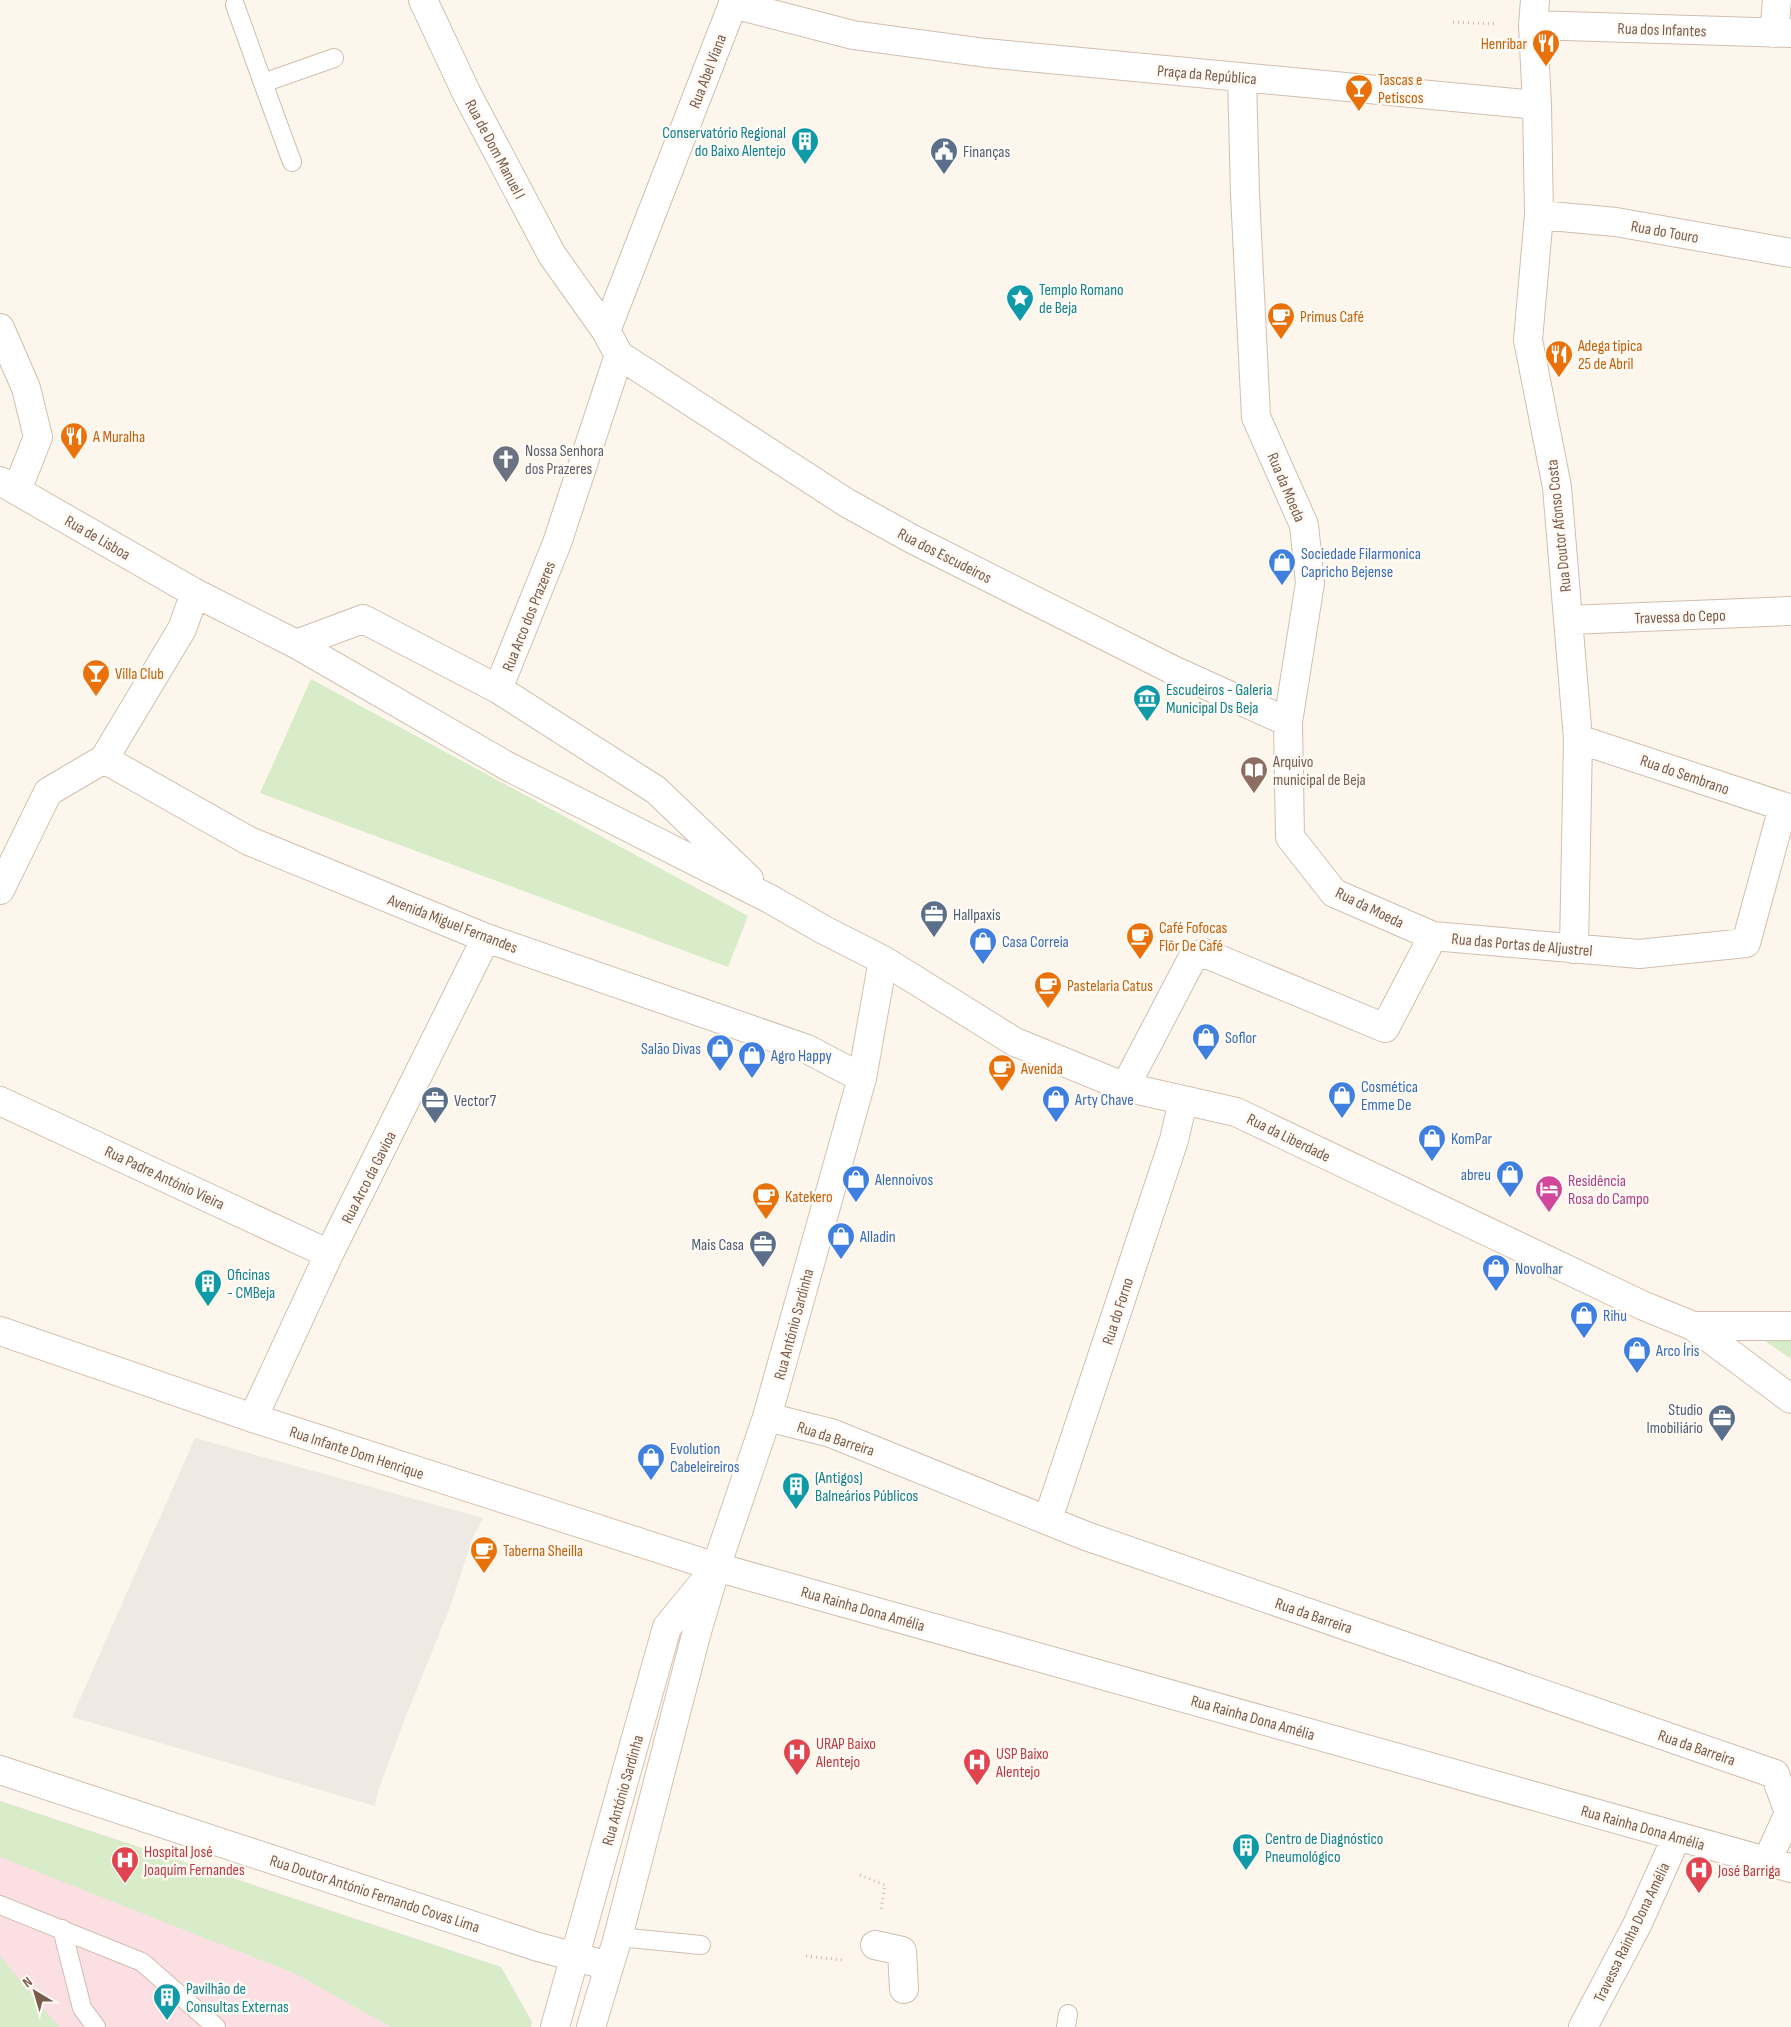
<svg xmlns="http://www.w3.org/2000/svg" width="1791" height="2027" viewBox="0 0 1791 2027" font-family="'Sofia Sans Condensed',sans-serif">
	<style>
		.industrial { fill: #efe9e4 }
		.medical { fill: #fbdfe3 }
		.green { fill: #d8ecc9 }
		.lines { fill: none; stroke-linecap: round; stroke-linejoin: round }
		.lane-casing { stroke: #d1beb0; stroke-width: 20 }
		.street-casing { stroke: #d1beb0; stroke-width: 30 }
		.secondary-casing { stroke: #d6c0b0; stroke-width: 30 }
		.path { stroke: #d9b8a5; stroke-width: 3; stroke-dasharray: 1 4; stroke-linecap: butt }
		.lane { stroke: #fff; stroke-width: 18 }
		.street { stroke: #fff; stroke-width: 28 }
		.secondary { stroke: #fff; stroke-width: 28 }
		.labels { text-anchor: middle; stroke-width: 5; stroke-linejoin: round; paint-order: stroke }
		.street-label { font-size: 16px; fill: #7a5c4d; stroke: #fffaf3 }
		.food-label { font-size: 16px; fill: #c56008; stroke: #fffaf3; text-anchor: start }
		.culture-label { font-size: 16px; fill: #0d838f; stroke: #fffaf3; text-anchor: start }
		.service-label { font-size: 16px; fill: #4e5e75; stroke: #fffaf3; text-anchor: start }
		.worship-label { font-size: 16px; fill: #5b616d; stroke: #fffaf3; text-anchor: start }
		.shop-label { font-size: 16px; fill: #366cbe; stroke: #fffaf3; text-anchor: start }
		.education-label { font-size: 16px; fill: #785e54; stroke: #fffaf3; text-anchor: start }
		.hotel-label { font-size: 16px; fill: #b23c85; stroke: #fffaf3; text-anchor: start }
		.health-label { font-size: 16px; fill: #be3a42; stroke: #fffaf3; text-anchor: start }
	</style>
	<rect width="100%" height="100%" fill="#fdf6ec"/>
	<path class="industrial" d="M 195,1438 L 483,1518 L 473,1537 L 450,1607 L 404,1721 L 377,1794 L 375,1806 L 72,1717 Z"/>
	<path class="medical" d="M 0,1801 L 501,1967 L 532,2022 L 531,2027 L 0,2027 Z"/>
	<path class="green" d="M 311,679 L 748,916 L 728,967 L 260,793 Z
		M 1791,1337 L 1791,1359 L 1761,1338 Z
		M 0,1801 L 501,1967 L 532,2022 L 531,2027 L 391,2027 L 296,1974 L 0,1857 Z
		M 0,1956 L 59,2027 L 0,2027 Z"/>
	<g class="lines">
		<g class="lane-casing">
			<path id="lane" d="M 235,5 L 263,83
				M 292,162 L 263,83 L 334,58
				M 0,1905 L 142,1962 L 216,2027
				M 62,1929 L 82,2008 L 96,2027
				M 618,1937 L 701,1945
				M 1066,2027 L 1068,2014"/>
		</g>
		<g class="street-casing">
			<path id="street" d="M 423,0 L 466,92 L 552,255 L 606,331 L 619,355 L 847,503 L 914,540 L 1173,670 L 1288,722
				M 733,0 L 733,4 L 853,35 L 986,53 L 1537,105
				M 1535,0 L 1533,25 L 1537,105 L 1539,215 L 1528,340 L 1557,487 L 1578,739 L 1574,949
				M 1533,25 L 1791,33
				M 1774,33 L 1777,0
				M 1242,78 L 1245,194 L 1256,417 L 1304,525 L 1310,583 L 1288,722 L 1290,837 L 1334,893 L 1433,936
				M 1539,215 L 1616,222 L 1791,253
				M 0,328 L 26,388 L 38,437 L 17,490
				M 606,331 L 733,4
				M 0,481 L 195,593 L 296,644 L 507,766 L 770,899 L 824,930 L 883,960
				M 195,593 L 182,629 L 104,759 L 249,841 L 486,938 L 807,1049 L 862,1078
				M 1568,620 L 1791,611
				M 296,644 L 363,619 L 498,689 L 656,790 L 749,879
				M 498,689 L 557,543 L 619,355
				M 1578,739 L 1791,809
				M 0,890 L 48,792 L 104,759
				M 1125,1087 L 1193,957 L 1204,953 L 1385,1028 L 1433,936 L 1639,954 L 1746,943 L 1783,807
				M 0,1101 L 329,1254
				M 1693,1326 L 1791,1326
				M 767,1417 L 831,1433 L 1086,1536 L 1775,1774 L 1789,1813 L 1767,1861
				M 253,1418 L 329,1254 L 486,938
				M 1048,1519 L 1174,1140 L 1183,1101
				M 716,1567 L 1791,1868
				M 0,1770 L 538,1947 L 609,1966
				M 875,1945 L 902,1951 L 904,1989
				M 1583,2027 L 1637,1925 L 1677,1836"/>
		</g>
		<g class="secondary-casing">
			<path id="secondary" d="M 0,1331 L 253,1418 L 716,1567
				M 555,2027 L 667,1627 L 709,1576
				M 591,2027 L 618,1937 L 696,1635 L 716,1567 L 767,1417 L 862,1078 L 883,960 L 1015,1042 L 1125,1087 L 1236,1112 L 1644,1306 L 1693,1326 L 1791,1399"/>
		</g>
		<path class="path" d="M 1453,22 L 1497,24
			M 860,1875 L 885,1885 L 881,1910
			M 806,1956 L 842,1960"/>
		<use href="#lane" class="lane"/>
		<use href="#street" class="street"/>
		<use href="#secondary" class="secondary"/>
	</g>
	<defs>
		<g id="restaurant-pin" transform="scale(1.4375)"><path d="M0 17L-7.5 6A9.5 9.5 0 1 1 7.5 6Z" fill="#e8710a" stroke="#fffaf3"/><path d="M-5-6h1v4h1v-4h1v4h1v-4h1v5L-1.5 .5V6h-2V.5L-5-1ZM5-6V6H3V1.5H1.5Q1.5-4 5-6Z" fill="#fff"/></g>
		<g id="bar-pin" transform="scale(1.4375)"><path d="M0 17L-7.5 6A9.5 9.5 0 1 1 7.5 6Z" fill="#e8710a" stroke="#fffaf3"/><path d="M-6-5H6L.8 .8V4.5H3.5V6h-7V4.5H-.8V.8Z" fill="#fff"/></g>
		<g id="building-pin" transform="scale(1.4375)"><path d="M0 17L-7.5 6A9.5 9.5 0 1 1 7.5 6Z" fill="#0f9aa8" stroke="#fffaf3"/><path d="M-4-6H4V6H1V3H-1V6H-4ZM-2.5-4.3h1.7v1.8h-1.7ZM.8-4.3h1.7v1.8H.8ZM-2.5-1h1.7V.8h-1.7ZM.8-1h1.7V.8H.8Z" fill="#fff"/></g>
		<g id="civic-pin" transform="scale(1.4375)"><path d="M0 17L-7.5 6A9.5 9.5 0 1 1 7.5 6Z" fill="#5c6f8a" stroke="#fffaf3"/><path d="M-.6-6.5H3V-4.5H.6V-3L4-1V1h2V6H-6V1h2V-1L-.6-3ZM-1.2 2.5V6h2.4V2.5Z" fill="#fff"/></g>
		<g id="sight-pin" transform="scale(1.4375)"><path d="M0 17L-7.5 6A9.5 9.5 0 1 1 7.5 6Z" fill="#0f9aa8" stroke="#fffaf3"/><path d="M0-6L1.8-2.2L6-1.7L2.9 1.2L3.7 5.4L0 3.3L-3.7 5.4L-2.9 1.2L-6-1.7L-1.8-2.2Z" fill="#fff"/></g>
		<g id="cafe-pin" transform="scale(1.4375)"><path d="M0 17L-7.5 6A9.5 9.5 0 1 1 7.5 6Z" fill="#e8710a" stroke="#fffaf3"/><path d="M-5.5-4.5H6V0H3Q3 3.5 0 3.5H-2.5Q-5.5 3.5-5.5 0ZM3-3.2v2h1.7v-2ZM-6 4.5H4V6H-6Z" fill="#fff"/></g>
		<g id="church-pin" transform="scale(1.4375)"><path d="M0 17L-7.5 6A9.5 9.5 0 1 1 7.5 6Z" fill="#6b7280" stroke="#fffaf3"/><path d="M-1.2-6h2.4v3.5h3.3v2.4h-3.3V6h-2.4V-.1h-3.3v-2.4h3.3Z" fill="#fff"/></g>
		<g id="shop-pin" transform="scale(1.4375)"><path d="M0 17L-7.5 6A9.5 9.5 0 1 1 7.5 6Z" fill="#3f7fe0" stroke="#fffaf3"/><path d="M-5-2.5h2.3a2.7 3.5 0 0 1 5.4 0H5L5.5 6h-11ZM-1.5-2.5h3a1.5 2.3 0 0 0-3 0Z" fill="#fff"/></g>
		<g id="museum-pin" transform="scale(1.4375)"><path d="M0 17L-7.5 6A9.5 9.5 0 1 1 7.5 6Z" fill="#0f9aa8" stroke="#fffaf3"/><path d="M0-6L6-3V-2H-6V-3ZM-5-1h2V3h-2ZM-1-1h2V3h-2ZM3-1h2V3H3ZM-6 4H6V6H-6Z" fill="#fff"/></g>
		<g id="library-pin" transform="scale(1.4375)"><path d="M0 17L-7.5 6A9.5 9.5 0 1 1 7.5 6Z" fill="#8d6e63" stroke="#fffaf3"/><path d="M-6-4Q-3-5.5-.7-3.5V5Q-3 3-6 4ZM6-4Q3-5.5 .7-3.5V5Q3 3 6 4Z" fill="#fff"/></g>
		<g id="office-pin" transform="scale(1.4375)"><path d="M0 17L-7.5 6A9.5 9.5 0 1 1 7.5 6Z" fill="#5c6f8a" stroke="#fffaf3"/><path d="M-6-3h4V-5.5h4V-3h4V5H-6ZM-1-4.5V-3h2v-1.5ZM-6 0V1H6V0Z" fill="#fff"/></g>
		<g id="hotel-pin" transform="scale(1.4375)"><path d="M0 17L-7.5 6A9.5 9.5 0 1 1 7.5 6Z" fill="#d1479c" stroke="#fffaf3"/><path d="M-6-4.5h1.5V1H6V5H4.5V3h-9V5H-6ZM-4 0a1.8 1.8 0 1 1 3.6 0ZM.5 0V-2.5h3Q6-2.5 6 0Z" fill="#fff"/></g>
		<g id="hospital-pin" transform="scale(1.4375)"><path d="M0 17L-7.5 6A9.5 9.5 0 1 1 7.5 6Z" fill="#e0444e" stroke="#fffaf3"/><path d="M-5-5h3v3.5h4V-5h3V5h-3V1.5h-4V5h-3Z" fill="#fff"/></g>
	</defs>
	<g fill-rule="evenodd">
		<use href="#restaurant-pin" x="1546" y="43"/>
		<use href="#bar-pin" x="1359" y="88"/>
		<use href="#building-pin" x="805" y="141"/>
		<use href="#civic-pin" x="944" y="151"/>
		<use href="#sight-pin" x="1020" y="298"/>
		<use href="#cafe-pin" x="1281" y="316"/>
		<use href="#restaurant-pin" x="1559" y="354"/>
		<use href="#restaurant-pin" x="74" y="436"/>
		<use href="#church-pin" x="506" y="459"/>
		<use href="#shop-pin" x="1282" y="562"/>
		<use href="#bar-pin" x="96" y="673"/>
		<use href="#museum-pin" x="1147" y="698"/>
		<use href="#library-pin" x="1254" y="770"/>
		<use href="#office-pin" x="934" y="914"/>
		<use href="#cafe-pin" x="1140" y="936"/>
		<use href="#shop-pin" x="983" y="941"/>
		<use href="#cafe-pin" x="1048" y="985"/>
		<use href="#shop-pin" x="1206" y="1037"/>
		<use href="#shop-pin" x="720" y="1048"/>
		<use href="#shop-pin" x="752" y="1055"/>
		<use href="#cafe-pin" x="1002" y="1068"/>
		<use href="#shop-pin" x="1342" y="1095"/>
		<use href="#shop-pin" x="1056" y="1099"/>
		<use href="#office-pin" x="435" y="1100"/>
		<use href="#shop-pin" x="1432" y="1138"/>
		<use href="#shop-pin" x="1510" y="1174"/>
		<use href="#shop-pin" x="856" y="1179"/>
		<use href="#hotel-pin" x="1549" y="1189"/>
		<use href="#cafe-pin" x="766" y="1196"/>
		<use href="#shop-pin" x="841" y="1236"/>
		<use href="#office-pin" x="763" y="1244"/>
		<use href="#shop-pin" x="1496" y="1268"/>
		<use href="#building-pin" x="208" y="1283"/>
		<use href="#shop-pin" x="1584" y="1315"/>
		<use href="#shop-pin" x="1637" y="1350"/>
		<use href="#office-pin" x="1722" y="1418"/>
		<use href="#shop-pin" x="651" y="1457"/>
		<use href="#building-pin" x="796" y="1486"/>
		<use href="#cafe-pin" x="484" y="1550"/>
		<use href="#hospital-pin" x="797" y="1752"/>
		<use href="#hospital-pin" x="977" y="1762"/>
		<use href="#building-pin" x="1246" y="1847"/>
		<use href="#hospital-pin" x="125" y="1860"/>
		<use href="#hospital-pin" x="1699" y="1870"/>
		<use href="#building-pin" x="167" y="1997"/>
	</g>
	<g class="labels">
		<g class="street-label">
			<text transform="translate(1662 29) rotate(2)" y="6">Rua dos Infantes</text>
			<text transform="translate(707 71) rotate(-69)" y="6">Rua Abel Viana</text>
			<text transform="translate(1207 74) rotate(5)" y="6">Praça da República</text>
			<text transform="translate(496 149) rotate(62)" y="6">Rua de Dom Manuel I</text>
			<text transform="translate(1665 231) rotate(10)" y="6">Rua do Touro</text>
			<text transform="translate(1287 487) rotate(67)" y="6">Rua da Moeda</text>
			<text transform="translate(1558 526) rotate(-96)" y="6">Rua Doutor Afonso Costa</text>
			<text transform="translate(98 537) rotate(30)" y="6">Rua de Lisboa</text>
			<text transform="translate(945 555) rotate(27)" y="6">Rua dos Escudeiros</text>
			<text transform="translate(528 616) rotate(-68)" y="6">Rua Arco dos Prazeres</text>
			<text transform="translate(1680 616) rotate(-2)" y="6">Travessa do Cepo</text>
			<text transform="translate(1685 774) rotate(19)" y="6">Rua do Sembrano</text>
			<text transform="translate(1370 907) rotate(26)" y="6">Rua da Moeda</text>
			<text transform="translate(453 923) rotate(21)" y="6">Avenida Miguel Fernandes</text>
			<text transform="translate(1522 944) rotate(5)" y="6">Rua das Portas de Aljustrel</text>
			<text transform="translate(1289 1137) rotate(26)" y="6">Rua da Liberdade</text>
			<text transform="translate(165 1177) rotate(25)" y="6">Rua Padre António Vieira</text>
			<text transform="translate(368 1177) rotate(-63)" y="6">Rua Arco da Gavioa</text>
			<text transform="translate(1117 1311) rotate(-72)" y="6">Rua do Forno</text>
			<text transform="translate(793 1324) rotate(-75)" y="6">Rua António Sardinha</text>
			<text transform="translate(836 1438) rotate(18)" y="6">Rua da Barreira</text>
			<text transform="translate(357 1452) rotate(18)" y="6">Rua Infante Dom Henrique</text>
			<text transform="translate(863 1608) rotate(16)" y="6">Rua Rainha Dona Amélia</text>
			<text transform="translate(1314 1615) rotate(19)" y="6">Rua da Barreira</text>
			<text transform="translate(1253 1717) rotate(16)" y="6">Rua Rainha Dona Amélia</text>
			<text transform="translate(1697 1747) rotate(19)" y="6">Rua da Barreira</text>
			<text transform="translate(622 1790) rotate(-74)" y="6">Rua António Sardinha</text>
			<text transform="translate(1643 1827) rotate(16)" y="6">Rua Rainha Dona Amélia</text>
			<text transform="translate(375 1893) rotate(18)" y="6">Rua Doutor António Fernando Covas Lima</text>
			<text transform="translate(1631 1932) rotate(-64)" y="6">Travessa Rainha Dona Amélia</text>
		</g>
		<g class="food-label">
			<text x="1527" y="49" text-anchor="end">Henribar</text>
			<text x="1378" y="85">Tascas e<tspan x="1378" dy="18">Petiscos</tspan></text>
			<text x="1300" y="322">Primus Café</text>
			<text x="1578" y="351">Adega tipica<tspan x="1578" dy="18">25 de Abril</tspan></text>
			<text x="93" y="442">A Muralha</text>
			<text x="115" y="679">Villa Club</text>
			<text x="1159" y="933">Café Fofocas<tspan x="1159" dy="18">Flôr De Café</tspan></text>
			<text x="1067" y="991">Pastelaria Catus</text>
			<text x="1021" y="1074">Avenida</text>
			<text x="785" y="1202">Katekero</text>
			<text x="503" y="1556">Taberna Sheilla</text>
		</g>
		<g class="culture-label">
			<text x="786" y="138" text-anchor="end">Conservatório Regional<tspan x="786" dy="18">do Baixo Alentejo</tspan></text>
			<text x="1039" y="295">Templo Romano<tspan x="1039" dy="18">de Beja</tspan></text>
			<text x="1166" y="695">Escudeiros - Galeria<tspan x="1166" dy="18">Municipal Ds Beja</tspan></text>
			<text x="227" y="1280">Oficinas<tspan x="227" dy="18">- CMBeja</tspan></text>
			<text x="815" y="1483">(Antigos)<tspan x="815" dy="18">Balneários Públicos</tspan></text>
			<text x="1265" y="1844">Centro de Diagnóstico<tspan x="1265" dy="18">Pneumológico</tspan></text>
			<text x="186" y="1994">Pavilhão de<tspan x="186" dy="18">Consultas Externas</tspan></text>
		</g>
		<g class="service-label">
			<text x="963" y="157">Finanças</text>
			<text x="953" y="920">Hallpaxis</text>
			<text x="454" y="1106">Vector7</text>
			<text x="744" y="1250" text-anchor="end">Mais Casa</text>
			<text x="1703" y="1415" text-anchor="end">Studio<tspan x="1703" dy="18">Imobiliário</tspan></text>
		</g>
		<g class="worship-label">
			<text x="525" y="456">Nossa Senhora<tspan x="525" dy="18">dos Prazeres</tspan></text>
		</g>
		<g class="shop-label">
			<text x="1301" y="559">Sociedade Filarmonica<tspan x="1301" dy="18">Capricho Bejense</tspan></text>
			<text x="1002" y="947">Casa Correia</text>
			<text x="1225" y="1043">Soflor</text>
			<text x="701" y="1054" text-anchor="end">Salão Divas</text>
			<text x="771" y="1061">Agro Happy</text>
			<text x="1361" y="1092">Cosmética<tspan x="1361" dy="18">Emme De</tspan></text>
			<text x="1075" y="1105">Arty Chave</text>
			<text x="1451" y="1144">KomPar</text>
			<text x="1491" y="1180" text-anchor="end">abreu</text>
			<text x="875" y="1185">Alennoivos</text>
			<text x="860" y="1242">Alladin</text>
			<text x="1515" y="1274">Novolhar</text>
			<text x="1603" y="1321">Rihu</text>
			<text x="1656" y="1356">Arco Íris</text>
			<text x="670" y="1454">Evolution<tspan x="670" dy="18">Cabeleireiros</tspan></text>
		</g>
		<g class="education-label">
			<text x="1273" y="767">Arquivo<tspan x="1273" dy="18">municipal de Beja</tspan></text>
		</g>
		<g class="hotel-label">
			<text x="1568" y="1186">Residência<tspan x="1568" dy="18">Rosa do Campo</tspan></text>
		</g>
		<g class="health-label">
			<text x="816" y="1749">URAP Baixo<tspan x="816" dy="18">Alentejo</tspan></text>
			<text x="996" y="1759">USP Baixo<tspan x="996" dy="18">Alentejo</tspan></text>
			<text x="144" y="1857">Hospital José<tspan x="144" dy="18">Joaquim Fernandes</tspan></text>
			<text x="1718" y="1876">José Barriga</text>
		</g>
	</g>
	<g transform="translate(35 1992) rotate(322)" stroke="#fffaf3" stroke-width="4" paint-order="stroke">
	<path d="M0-4L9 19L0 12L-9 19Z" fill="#7a5c4d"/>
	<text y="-8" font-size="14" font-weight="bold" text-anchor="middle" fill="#7a5c4d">N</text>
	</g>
</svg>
